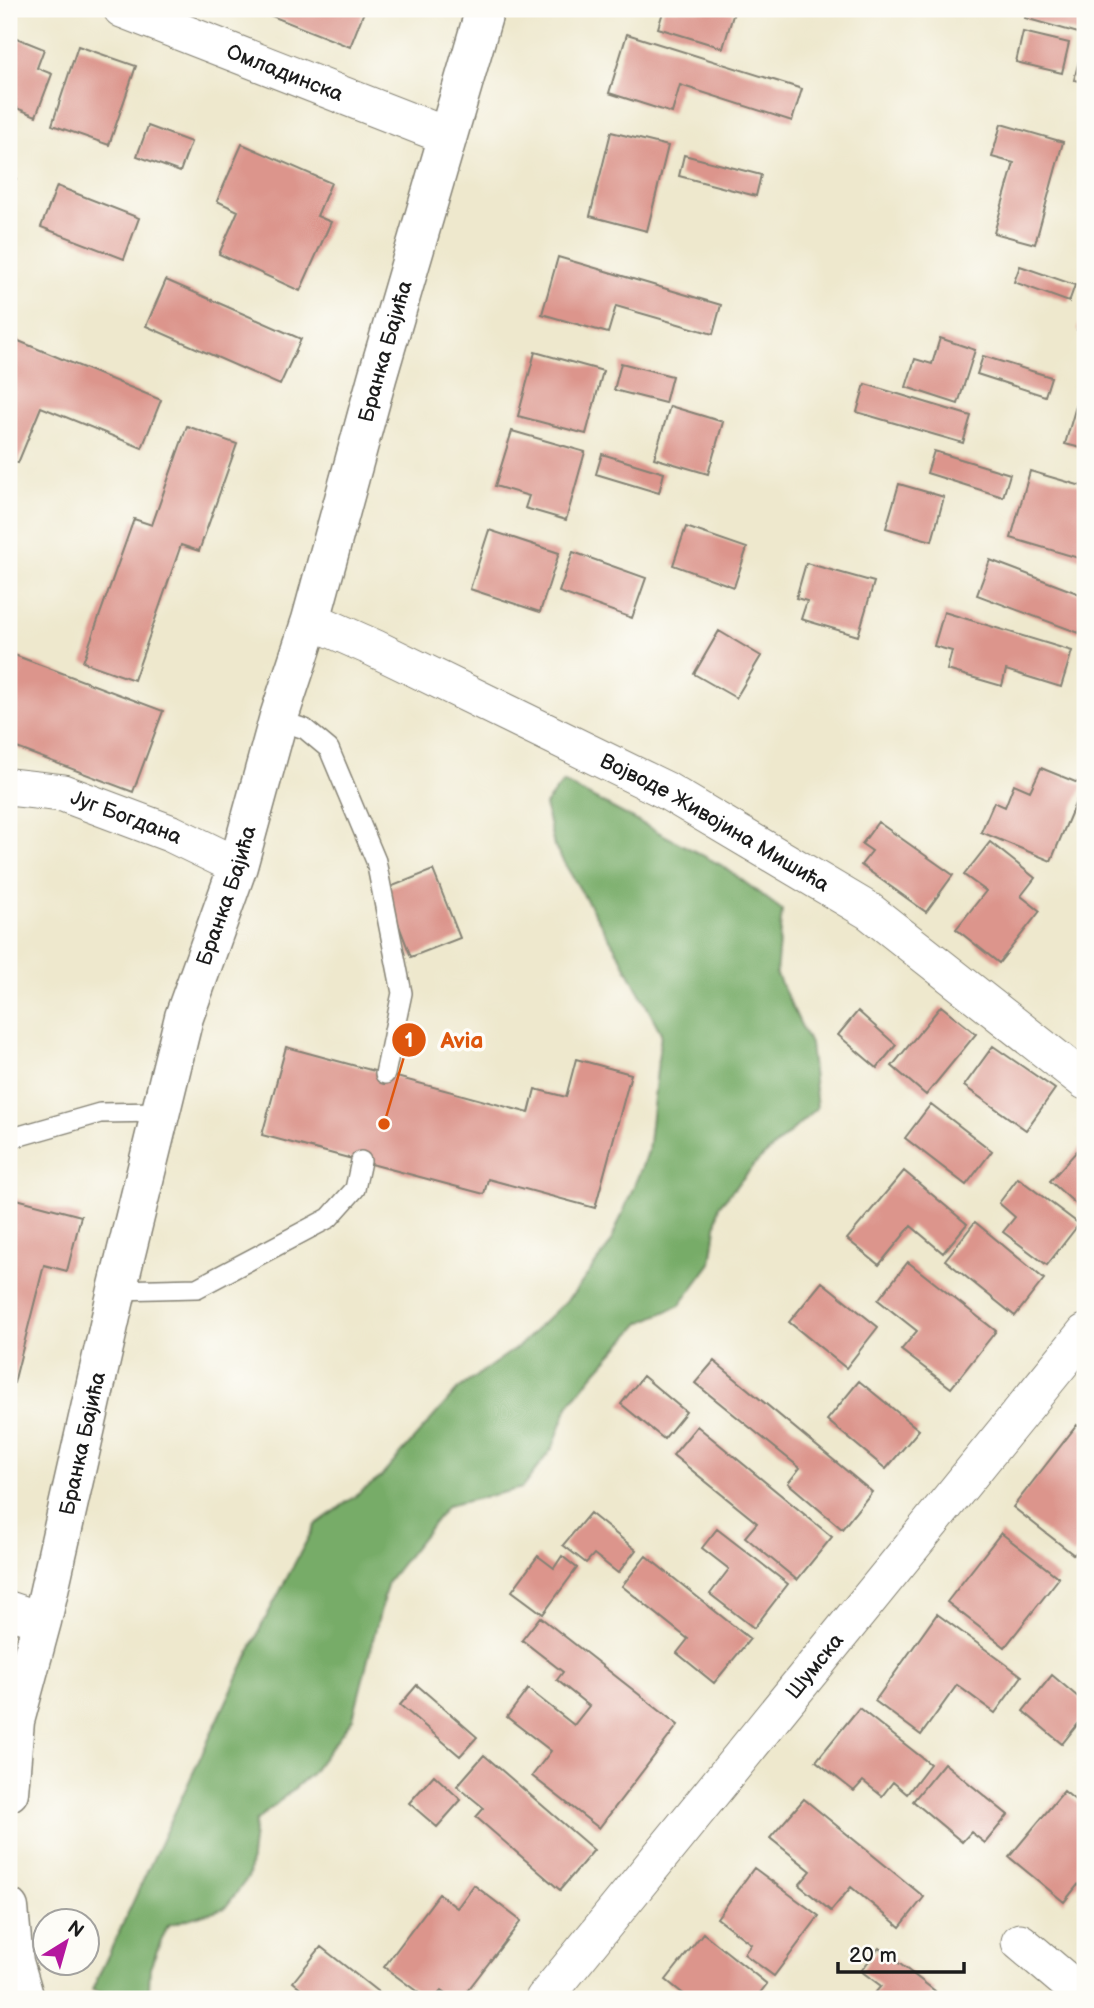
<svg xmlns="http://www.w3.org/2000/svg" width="1094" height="2008" viewBox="0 0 1094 2008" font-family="'Balsamiq Sans',sans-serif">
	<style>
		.forest { fill: #77ac68; stroke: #4a6442; stroke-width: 2 }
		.building { fill: #dc958c }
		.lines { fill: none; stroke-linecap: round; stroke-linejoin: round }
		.lane-casing { stroke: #858274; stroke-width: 22 }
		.street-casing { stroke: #858274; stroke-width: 39 }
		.secondary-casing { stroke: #858274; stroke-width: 41 }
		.lane { stroke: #fff; stroke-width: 19 }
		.street { stroke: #fff; stroke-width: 37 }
		.secondary { stroke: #fff; stroke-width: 38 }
		.labels { text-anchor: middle; stroke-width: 7; stroke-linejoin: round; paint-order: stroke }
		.street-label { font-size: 21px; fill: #1c1c1c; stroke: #fdfcf7 }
		.leader { fill: none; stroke: #de560d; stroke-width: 2.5 }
		.callout-dot { fill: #de560d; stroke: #fdfcf7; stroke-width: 2.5 }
		.mark-label { font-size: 21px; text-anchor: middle; font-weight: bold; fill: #fff }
		.callout-label { font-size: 23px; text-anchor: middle; font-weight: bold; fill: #de560d; stroke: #fdfcf7; stroke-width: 7; stroke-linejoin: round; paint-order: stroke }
	</style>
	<rect width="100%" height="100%" fill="#fdfcf7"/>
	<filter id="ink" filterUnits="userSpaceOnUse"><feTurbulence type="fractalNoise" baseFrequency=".0143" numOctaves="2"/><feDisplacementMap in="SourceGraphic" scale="14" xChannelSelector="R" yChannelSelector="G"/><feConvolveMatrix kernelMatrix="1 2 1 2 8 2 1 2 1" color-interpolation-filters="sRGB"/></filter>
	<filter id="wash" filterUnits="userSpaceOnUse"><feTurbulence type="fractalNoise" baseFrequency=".00686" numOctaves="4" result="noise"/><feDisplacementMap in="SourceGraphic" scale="28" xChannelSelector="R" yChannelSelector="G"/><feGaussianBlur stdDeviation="1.57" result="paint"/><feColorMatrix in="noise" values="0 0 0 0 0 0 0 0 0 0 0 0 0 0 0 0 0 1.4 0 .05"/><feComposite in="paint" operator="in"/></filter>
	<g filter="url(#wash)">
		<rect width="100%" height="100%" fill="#eee8cd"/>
		<path class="forest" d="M 563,782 L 723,866 L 782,910 L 776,973 L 810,1044 L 817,1108 L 756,1163 L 719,1206 L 711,1263 L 680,1305 L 640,1323 L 593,1375 L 568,1406 L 553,1447 L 522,1488 L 447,1506 L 388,1581 L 353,1718 L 311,1774 L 255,1822 L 249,1876 L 225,1908 L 168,1925 L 150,1967 L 149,1989 L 141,1999 L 118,1999 L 92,1990 L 261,1627 L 315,1525 L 380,1478 L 458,1389 L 519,1346 L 573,1294 L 609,1246 L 648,1152 L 661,1033 L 620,956 L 554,846 L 545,805 Z"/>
		<g id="blocks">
			<path class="building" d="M 265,9 L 365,9 L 350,47 L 264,13 Z
				M 664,9 L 734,12 L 723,48 L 658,28 Z
				M 1027,9 L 1085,9 L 1085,35 L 1025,18 Z
				M 1023,32 L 1069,43 L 1062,73 L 1016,62 Z
				M 627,34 L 802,89 L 792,121 L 680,85 L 672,113 L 609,93 Z
				M 9,35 L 44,49 L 37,68 L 52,74 L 36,116 L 9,105 Z
				M 78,46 L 136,66 L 109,145 L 52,125 Z
				M 1082,49 L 1085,49 L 1085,82 L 1074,80 Z
				M 1001,124 L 1063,142 L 1035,244 L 994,233 L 1014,163 L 992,157 Z
				M 148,126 L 191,142 L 180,172 L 137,156 Z
				M 611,132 L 668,146 L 647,231 L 590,216 Z
				M 242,144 L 331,183 L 317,216 L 331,222 L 300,291 L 219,254 L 238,211 L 217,201 Z
				M 684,155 L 761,175 L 756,196 L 679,176 Z
				M 9,175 L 16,178 L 9,196 Z
				M 57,186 L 139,218 L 124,259 L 41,227 Z
				M 558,257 L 721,305 L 713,334 L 616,306 L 608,333 L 542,314 Z
				M 1020,266 L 1075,285 L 1069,302 L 1014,282 Z
				M 166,280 L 301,339 L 280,385 L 146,326 Z
				M 1085,304 L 1085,332 L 1077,330 Z
				M 9,337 L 161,400 L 142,448 L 41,407 L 18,463 L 9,460 Z
				M 940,338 L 975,350 L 958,404 L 906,387 L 915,359 L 932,364 Z
				M 535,352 L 603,371 L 586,434 L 518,416 Z
				M 983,356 L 1051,377 L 1045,396 L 977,374 Z
				M 621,363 L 672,376 L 665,403 L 614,390 Z
				M 1085,375 L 1085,449 L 1065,444 Z
				M 865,384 L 971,416 L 963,443 L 857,412 Z
				M 670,406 L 723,422 L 708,474 L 654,458 Z
				M 187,426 L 237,444 L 199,551 L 181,545 L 134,680 L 83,662 L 134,519 L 152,525 Z
				M 512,431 L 585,452 L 566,520 L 525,508 L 529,496 L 495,486 Z
				M 934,451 L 1010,474 L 1003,497 L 927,473 Z
				M 602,454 L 664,473 L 659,493 L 596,474 Z
				M 1030,471 L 1085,487 L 1085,560 L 1011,538 Z
				M 899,484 L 944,497 L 932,541 L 886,528 Z
				M 686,527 L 747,548 L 734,587 L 673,565 Z
				M 489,530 L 559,553 L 540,612 L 470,589 Z
				M 573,552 L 646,578 L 632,618 L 559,592 Z
				M 990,560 L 1085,596 L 1085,617 L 1079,633 L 977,595 Z
				M 806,563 L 874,582 L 858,636 L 801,619 L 807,601 L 796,598 Z
				M 944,612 L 1072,651 L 1061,687 L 1006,670 L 1002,686 L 947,670 L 952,651 L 934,646 Z
				M 719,631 L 761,656 L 736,698 L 694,674 Z
				M 9,653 L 163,711 L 133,792 L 9,745 Z
				M 1041,768 L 1083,785 L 1051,861 L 981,832 L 994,802 L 1005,807 L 1014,784 L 1030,791 Z
				M 878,822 L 953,875 L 926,912 L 861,865 L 872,851 L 862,844 Z
				M 990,842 L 1035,878 L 1021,896 L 1040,911 L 999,963 L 956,929 L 986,891 L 964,875 Z
				M 433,870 L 460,938 L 411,957 L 385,889 Z
				M 941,1006 L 976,1034 L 926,1095 L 892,1066 Z
				M 858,1011 L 896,1045 L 877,1068 L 838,1035 Z
				M 993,1046 L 1055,1089 L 1026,1130 L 964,1086 Z
				M 286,1047 L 529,1113 L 535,1089 L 566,1097 L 576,1059 L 631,1074 L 595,1208 L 488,1179 L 484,1194 L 262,1135 Z
				M 931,1104 L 992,1151 L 966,1185 L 905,1138 Z
				M 1085,1142 L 1085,1212 L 1050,1181 Z
				M 904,1171 L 967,1224 L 943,1253 L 911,1226 L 879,1265 L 847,1239 Z
				M 1018,1178 L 1079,1224 L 1047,1265 L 1003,1232 L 1015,1217 L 999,1203 Z
				M 9,1197 L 81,1216 L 67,1271 L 44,1265 L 14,1383 L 9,1381 Z
				M 975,1222 L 1044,1279 L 1015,1316 L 945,1260 Z
				M 908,1262 L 996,1331 L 951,1388 L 901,1350 L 917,1331 L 878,1300 Z
				M 822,1282 L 878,1327 L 846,1368 L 789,1322 Z
				M 714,1361 L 872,1492 L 842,1529 L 788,1483 L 800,1468 L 695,1383 Z
				M 643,1376 L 686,1412 L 664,1439 L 621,1404 Z
				M 859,1381 L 919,1430 L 886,1469 L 827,1420 Z
				M 1077,1425 L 1085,1431 L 1085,1540 L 1074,1555 L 1013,1507 Z
				M 697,1426 L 832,1537 L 797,1580 L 745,1537 L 757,1523 L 673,1455 Z
				M 590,1513 L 636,1550 L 618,1573 L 594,1554 L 586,1563 L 563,1545 Z
				M 717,1529 L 788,1584 L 754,1628 L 710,1594 L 729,1569 L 702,1548 Z
				M 1001,1533 L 1059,1578 L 1005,1647 L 947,1602 Z
				M 538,1556 L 554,1568 L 562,1556 L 577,1568 L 543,1614 L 512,1591 Z
				M 646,1556 L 750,1639 L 714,1683 L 677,1653 L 688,1639 L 622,1586 Z
				M 937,1614 L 1022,1676 L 995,1713 L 957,1685 L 921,1735 L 875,1701 Z
				M 540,1617 L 678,1725 L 599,1828 L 532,1776 L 551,1751 L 507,1717 L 528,1689 L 574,1725 L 589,1706 L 557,1680 L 563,1672 L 522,1640 Z
				M 1052,1675 L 1085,1703 L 1085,1715 L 1062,1744 L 1023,1711 Z
				M 417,1685 L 477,1737 L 460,1756 L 400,1705 Z
				M 859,1708 L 930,1764 L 907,1794 L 893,1782 L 882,1796 L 863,1781 L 854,1791 L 816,1761 Z
				M 484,1755 L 594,1850 L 560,1890 L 476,1817 L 484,1808 L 457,1786 Z
				M 944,1763 L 1008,1815 L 985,1843 L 971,1832 L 962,1842 L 913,1801 Z
				M 434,1775 L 461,1800 L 437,1827 L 409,1803 Z
				M 1064,1791 L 1085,1808 L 1085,1876 L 1064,1902 L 1009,1857 Z
				M 804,1799 L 924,1897 L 900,1927 L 851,1887 L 831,1911 L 799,1885 L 811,1871 L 770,1838 Z
				M 754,1868 L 819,1916 L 774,1976 L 744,1954 L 751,1944 L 717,1918 Z
				M 474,1885 L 521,1921 L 461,1999 L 452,1999 L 441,1991 L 434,1999 L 427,1999 L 384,1967 L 439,1894 L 457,1908 Z
				M 703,1933 L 767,1984 L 755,1999 L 690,1999 L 666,1980 Z
				M 321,1947 L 387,1999 L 315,1999 L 293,1982 Z
				M 879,1948 L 935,1991 L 928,1999 L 870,1999 L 881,1986 L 861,1971 Z"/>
		</g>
	</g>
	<g filter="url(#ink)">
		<use href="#blocks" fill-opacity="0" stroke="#858274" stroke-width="2"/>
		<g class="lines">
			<g class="lane-casing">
				<path id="lane" d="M 278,720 L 305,729 L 329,749 L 376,861 L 402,993 L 385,1074
					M 9,1139 L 100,1113 L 161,1112
					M 117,1290 L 197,1288 L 329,1218 L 355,1189 L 361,1161"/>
			</g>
			<g class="street-casing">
				<g id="street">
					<path id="s1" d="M 122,9 L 447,136"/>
					<path id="s2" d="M 311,620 L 374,648 L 665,790 L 869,911 L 1085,1081"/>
					<path id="s3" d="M 9,787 L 63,793 L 172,834 L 238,866"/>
					<path d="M 9,1610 L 42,1621"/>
					<path d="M 1020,1942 L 1085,1997"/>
					<path id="s4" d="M 544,1999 L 1085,1333"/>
				</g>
			</g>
			<g class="secondary-casing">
				<g id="secondary">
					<path id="s5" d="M 9,1792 L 15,1721 L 42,1621 L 117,1290 L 184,1017 L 238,866 L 278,720 L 311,620 L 377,378 L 485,9"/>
					<path d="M 9,1908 L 14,1962 L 25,1999"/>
				</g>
			</g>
			<use href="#lane" class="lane"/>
			<use href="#street" class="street"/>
			<use href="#secondary" class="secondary"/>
		</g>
	</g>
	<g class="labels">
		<g class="street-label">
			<text dy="7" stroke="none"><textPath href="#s1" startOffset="175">Омладинска</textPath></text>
			<text dy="7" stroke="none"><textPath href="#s5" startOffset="1491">Бранка Бајића</textPath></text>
			<text dy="7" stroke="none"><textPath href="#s3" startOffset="122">Југ Богдана</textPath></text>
			<text dy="7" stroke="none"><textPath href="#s2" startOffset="452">Војводе Живојина Мишића</textPath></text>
			<text dy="7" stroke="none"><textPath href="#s5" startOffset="924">Бранка Бајића</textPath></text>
			<text dy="7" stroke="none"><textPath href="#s5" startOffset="357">Бранка Бајића</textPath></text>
			<text dy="7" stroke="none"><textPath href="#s4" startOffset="429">Шумска</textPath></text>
		</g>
	</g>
	<path class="leader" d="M384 1124L409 1040"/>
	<g class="callout-dot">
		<circle cx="384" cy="1124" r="7"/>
		<circle cx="409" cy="1040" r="18"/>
	</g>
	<g class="mark-label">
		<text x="409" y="1047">1</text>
	</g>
	<g class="callout-label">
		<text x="462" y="1048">Avia</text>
	</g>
	<rect width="1094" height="2008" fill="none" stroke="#fdfcf7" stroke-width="35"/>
	<g transform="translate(66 1942) rotate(37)"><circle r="33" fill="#fdfcf7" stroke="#a3a29f" stroke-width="2"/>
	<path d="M0-5L12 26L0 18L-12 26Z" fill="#b5179e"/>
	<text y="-10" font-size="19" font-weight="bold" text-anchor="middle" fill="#1c1c1c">N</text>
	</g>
	<path d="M838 1962v10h126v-10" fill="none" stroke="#1c1c1c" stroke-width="3.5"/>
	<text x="849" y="1962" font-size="21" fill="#1c1c1c" stroke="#fdfcf7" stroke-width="5" paint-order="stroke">20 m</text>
</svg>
